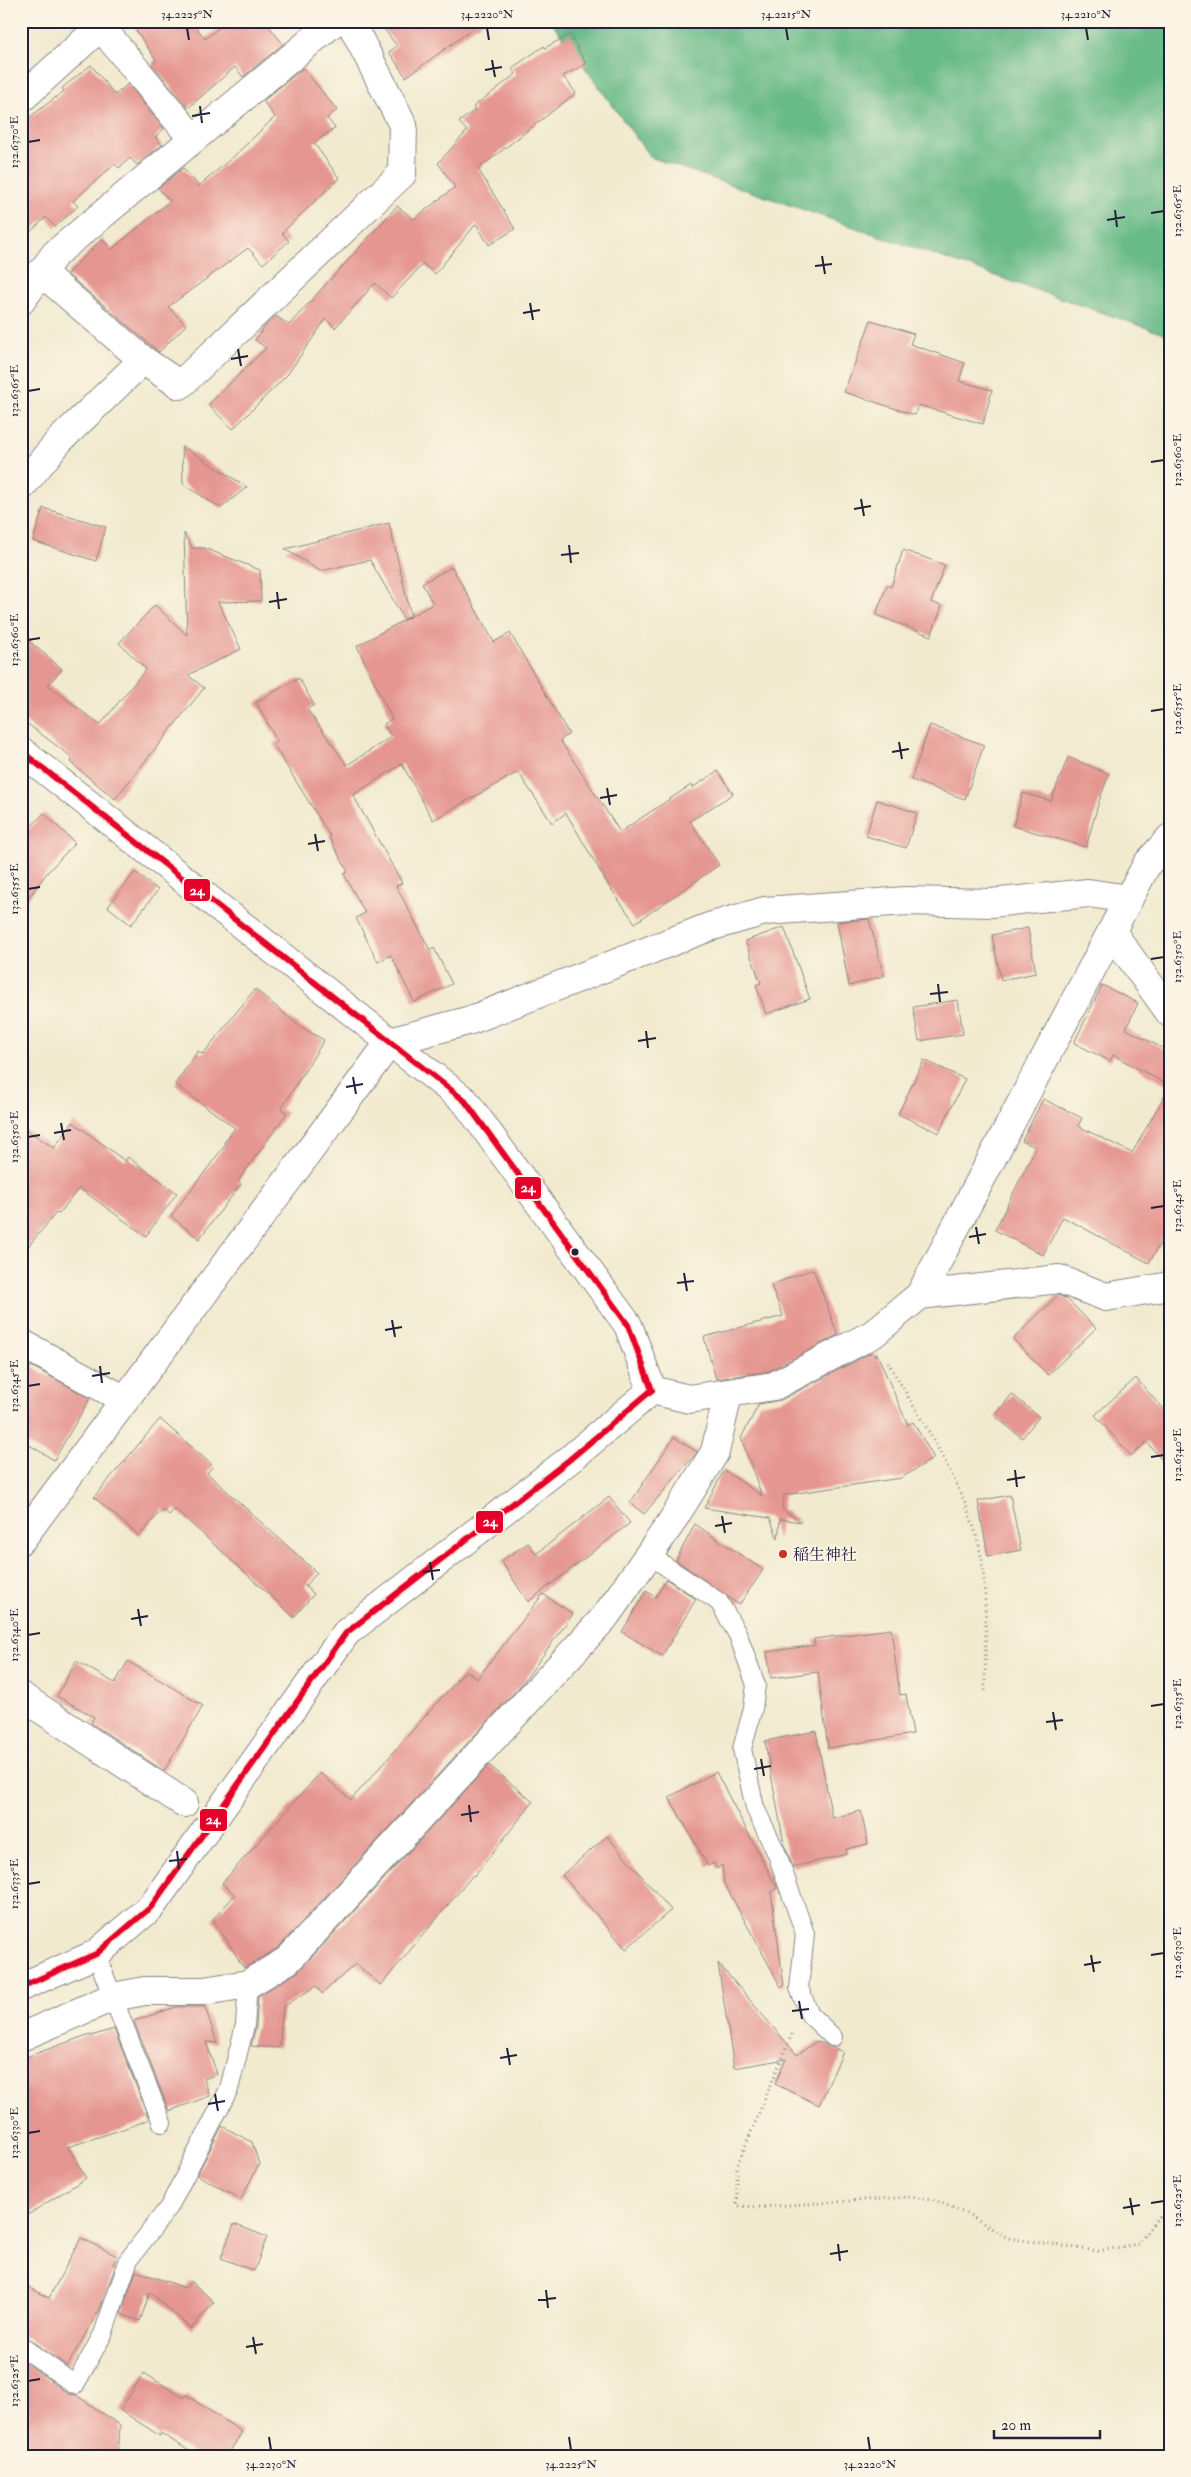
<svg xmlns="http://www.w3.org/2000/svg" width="1191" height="2477" viewBox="0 0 1191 2477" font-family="'IM FELL Double Pica','Noto Serif JP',serif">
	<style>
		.forest { fill: #67ba87; stroke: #446e61 }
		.building { fill: #e59691 }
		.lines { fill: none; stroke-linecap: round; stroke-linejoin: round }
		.lane-casing { stroke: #8a8685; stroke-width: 20 }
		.street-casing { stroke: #8a8685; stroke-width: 30 }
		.secondary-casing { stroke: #8a8685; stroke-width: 30 }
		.path { stroke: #8a8685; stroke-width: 3; stroke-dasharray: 1 4; stroke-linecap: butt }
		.lane { stroke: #fff; stroke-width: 18 }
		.street { stroke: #fff; stroke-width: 28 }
		.secondary { stroke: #fff; stroke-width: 28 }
		.bus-1-casing { stroke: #fcf5e5; stroke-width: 10 }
		.bus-1 { stroke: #e4002b; stroke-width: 6 }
		.ticks { fill: none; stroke: #22223b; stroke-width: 2 }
		.bus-dot { fill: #22223b; stroke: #fcf5e5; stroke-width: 2 }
		.poi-dot { fill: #c8321e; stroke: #fcf5e5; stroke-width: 2 }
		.labels { text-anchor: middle; stroke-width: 4; stroke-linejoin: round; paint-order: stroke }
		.poi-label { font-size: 16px; fill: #22223b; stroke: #fcf5e5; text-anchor: start }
		.line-badge { stroke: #fcf5e5; stroke-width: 2 }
		.badge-label { font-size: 14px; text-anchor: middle; font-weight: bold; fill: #fff }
		.neatline { fill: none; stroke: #22223b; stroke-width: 2 }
		.ticks-label { font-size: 12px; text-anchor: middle; fill: #22223b }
	</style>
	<rect width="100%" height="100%" fill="#fcf5e5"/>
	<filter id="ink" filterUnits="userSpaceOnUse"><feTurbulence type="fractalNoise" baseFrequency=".02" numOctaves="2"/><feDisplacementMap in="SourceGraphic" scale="10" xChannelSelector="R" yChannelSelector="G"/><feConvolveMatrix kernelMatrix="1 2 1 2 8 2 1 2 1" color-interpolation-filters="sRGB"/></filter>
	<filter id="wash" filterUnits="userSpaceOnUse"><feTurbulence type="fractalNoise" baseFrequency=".0096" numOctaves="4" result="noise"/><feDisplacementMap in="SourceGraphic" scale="20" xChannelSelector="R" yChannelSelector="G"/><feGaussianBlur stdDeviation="1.12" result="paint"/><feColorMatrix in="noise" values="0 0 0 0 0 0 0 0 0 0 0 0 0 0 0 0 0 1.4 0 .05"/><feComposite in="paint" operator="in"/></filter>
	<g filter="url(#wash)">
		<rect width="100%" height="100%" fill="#f1eacf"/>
		<path class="forest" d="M 551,21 L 1170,21 L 1170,336 L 650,157 Z"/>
		<g id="blocks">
			<path class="building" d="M 130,21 L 192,21 L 205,39 L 227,21 L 265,21 L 283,44 L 243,77 L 235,67 L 188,108 L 152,64 L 156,60 Z
				M 378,21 L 484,21 L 406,77 L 389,52 L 397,46 Z
				M 570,34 L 586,64 L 563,76 L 576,93 L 478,169 L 515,229 L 489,245 L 476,224 L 435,274 L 423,264 L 391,298 L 375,283 L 335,328 L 326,319 L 287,375 L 233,429 L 208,405 L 266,348 L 255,340 L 266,325 L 276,316 L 289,325 L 397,206 L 414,219 L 455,187 L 438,163 L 467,131 L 459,122 L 475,110 L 473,107 L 516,74 L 512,68 L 544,46 L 545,48 Z
				M 91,65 L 115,95 L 128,84 L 164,129 L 155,137 L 162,145 L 137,165 L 130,158 L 119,168 L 115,164 L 73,201 L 78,206 L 55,227 L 46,217 L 21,241 L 21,124 L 64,91 L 62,88 Z
				M 303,68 L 337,110 L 327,118 L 335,128 L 314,143 L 339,178 L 282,233 L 289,241 L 263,264 L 248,248 L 168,307 L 186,325 L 159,352 L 67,274 L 102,239 L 112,249 L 170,201 L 158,188 L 183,168 L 199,186 L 234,156 L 275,117 L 263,101 Z
				M 871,320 L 914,334 L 910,344 L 965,363 L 959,381 L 992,390 L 983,424 L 918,405 L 915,415 L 844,392 Z
				M 182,446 L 247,487 L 221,508 L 183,484 Z
				M 43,508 L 106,527 L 96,561 L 33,541 Z
				M 389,523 L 411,616 L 404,619 L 370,560 L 320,571 L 285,549 Z
				M 184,533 L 192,548 L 204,548 L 260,570 L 261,601 L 218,602 L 241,649 L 188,675 L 204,688 L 115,799 L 70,762 L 73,758 L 21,719 L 21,634 L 62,669 L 48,685 L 100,725 L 146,669 L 119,643 L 155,605 L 187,635 Z
				M 903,550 L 945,565 L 931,602 L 942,606 L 931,636 L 876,615 L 887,585 L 891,587 Z
				M 452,567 L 494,642 L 510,633 L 569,734 L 560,740 L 620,832 L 691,785 L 692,788 L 718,771 L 733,794 L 690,821 L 719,865 L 635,923 L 609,886 L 566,813 L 552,823 L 518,772 L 433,820 L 402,764 L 353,795 L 402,883 L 396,886 L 430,950 L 434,948 L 452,984 L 414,1002 L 391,955 L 378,962 L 356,918 L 365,913 L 344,874 L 348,872 L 329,837 L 330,836 L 273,744 L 277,741 L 256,702 L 299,678 L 314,705 L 307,709 L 347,765 L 391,737 L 384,724 L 392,719 L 357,646 L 433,604 L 422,583 Z
				M 930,725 L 984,745 L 965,799 L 911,780 Z
				M 1068,757 L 1109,774 L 1099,801 L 1086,847 L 1013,826 L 1023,793 L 1051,801 Z
				M 877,800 L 917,813 L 906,848 L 866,836 Z
				M 44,813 L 75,843 L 46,874 L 21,908 L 21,837 Z
				M 135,872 L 158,890 L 131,925 L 108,907 Z
				M 869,919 L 884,976 L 849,986 L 837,922 Z
				M 784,927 L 810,999 L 766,1014 L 756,985 L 761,983 L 745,941 Z
				M 1028,928 L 1036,973 L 1001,980 L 992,935 Z
				M 1102,985 L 1138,1003 L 1126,1029 L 1170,1052 L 1170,1086 L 1113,1055 L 1110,1061 L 1074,1043 Z
				M 255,989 L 298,1025 L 324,1040 L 281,1109 L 287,1113 L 238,1181 L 241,1184 L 199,1239 L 171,1216 L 226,1144 L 224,1143 L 235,1128 L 175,1084 L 198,1051 L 203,1054 Z
				M 958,1000 L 963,1034 L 919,1041 L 913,1007 Z
				M 924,1060 L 965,1079 L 939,1133 L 898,1114 Z
				M 1170,1086 L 1170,1226 L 1149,1263 L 1063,1217 L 1043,1255 L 995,1230 L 1036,1147 L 1022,1141 L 1043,1099 L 1082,1118 L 1078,1126 L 1132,1153 Z
				M 73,1122 L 125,1161 L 128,1157 L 177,1193 L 146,1236 L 79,1188 L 59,1214 L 56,1213 L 21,1255 L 21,1126 L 54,1148 Z
				M 813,1269 L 838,1335 L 769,1371 L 716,1379 L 704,1337 L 783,1316 L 771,1285 Z
				M 1058,1295 L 1067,1299 L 1096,1328 L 1048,1375 L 1013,1339 Z
				M 872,1352 L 874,1356 L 877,1354 L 908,1425 L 913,1422 L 934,1458 L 901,1478 L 784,1495 L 782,1509 L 801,1522 L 780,1519 L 778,1539 L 770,1518 L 704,1508 L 724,1470 L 762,1496 L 741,1438 L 759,1404 L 781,1400 Z
				M 31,1366 L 90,1398 L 54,1460 L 21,1440 L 21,1383 Z
				M 1136,1378 L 1170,1417 L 1170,1470 L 1147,1442 L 1131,1456 L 1095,1415 Z
				M 1012,1394 L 1039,1417 L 1022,1438 L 995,1416 Z
				M 160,1419 L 213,1466 L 207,1473 L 317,1573 L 305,1586 L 314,1594 L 294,1617 L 175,1509 L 169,1515 L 163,1509 L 139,1536 L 94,1497 Z
				M 674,1437 L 697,1452 L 644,1514 L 630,1503 Z
				M 1010,1495 L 1021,1550 L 988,1556 L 978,1501 Z
				M 609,1497 L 630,1523 L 528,1602 L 501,1561 L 528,1543 L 536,1554 Z
				M 695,1524 L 763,1570 L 739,1605 L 676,1560 Z
				M 666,1579 L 696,1599 L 662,1656 L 622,1632 L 646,1591 L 656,1597 Z
				M 543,1594 L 573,1614 L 522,1684 L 278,1948 L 244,1968 L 213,1919 L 235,1895 L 222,1883 L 320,1773 L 351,1800 L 466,1670 L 477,1679 Z
				M 891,1629 L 900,1695 L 906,1694 L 913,1734 L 828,1748 L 818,1672 L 771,1678 L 767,1652 L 815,1645 L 814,1639 Z
				M 76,1661 L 115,1683 L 128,1661 L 203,1706 L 164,1771 L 91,1723 L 94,1717 L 57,1696 Z
				M 816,1731 L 832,1818 L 861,1811 L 868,1844 L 846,1849 L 847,1854 L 793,1867 L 784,1844 L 765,1741 Z
				M 489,1765 L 533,1802 L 474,1876 L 473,1875 L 381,1985 L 355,1964 L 322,1994 L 316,1986 L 283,2007 L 279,2048 L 251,2046 L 256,2026 L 258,1996 L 299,1971 Z
				M 716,1772 L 777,1888 L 771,1892 L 784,1986 L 781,1987 L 724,1883 L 722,1865 L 717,1869 L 714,1863 L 708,1866 L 669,1797 Z
				M 607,1836 L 671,1910 L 626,1949 L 562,1875 Z
				M 718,1963 L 797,2055 L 817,2041 L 843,2052 L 819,2105 L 775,2084 L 786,2059 L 734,2068 Z
				M 176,2007 L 205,2007 L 217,2043 L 206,2042 L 217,2074 L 204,2079 L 210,2096 L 169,2111 L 134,2021 Z
				M 114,2029 L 149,2119 L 135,2125 L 68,2147 L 86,2178 L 21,2219 L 21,2059 L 90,2034 L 91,2036 Z
				M 222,2126 L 252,2142 L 259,2164 L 241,2199 L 197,2175 Z
				M 234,2224 L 267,2237 L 254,2271 L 221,2258 Z
				M 81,2238 L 117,2256 L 113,2264 L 116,2265 L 100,2309 L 67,2366 L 27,2337 L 21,2336 L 21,2283 L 49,2298 Z
				M 136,2271 L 186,2288 L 191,2281 L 214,2302 L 191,2329 L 150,2292 L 140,2321 L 121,2314 Z
				M 21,2359 L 69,2394 L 76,2395 L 120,2425 L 118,2456 L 21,2456 Z
				M 144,2373 L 184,2398 L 186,2395 L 242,2432 L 227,2456 L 197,2456 L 161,2433 L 160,2436 L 120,2410 Z"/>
		</g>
	</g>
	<g filter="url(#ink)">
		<use href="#blocks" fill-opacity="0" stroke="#8a8685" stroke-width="1"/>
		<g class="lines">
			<g class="lane-casing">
				<path id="lane" d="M 649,1555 L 719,1602 L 738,1635 L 756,1685 L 753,1708 L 742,1749 L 755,1808 L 777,1854 L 805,1934 L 799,1988 L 810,2015 L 833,2037
					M 96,1954 L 162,2123
					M 21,2346 L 75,2385 L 103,2334 L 129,2259 L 169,2207 L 229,2089 L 245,2025 L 248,1984"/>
			</g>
			<g class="street-casing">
				<path id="street" d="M 96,21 L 193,139
					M 21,99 L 100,27
					M 41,272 L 143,360 L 180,385 L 402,174 L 403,125 L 350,21
					M 21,301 L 55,254 L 335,21
					M 21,487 L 59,441 L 143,360
					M 1112,932 L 1170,1013
					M 920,1295 L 1059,1279 L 1106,1297 L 1164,1287 L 1170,1289
					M 21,1343 L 125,1400
					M 652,1390 L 689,1399 L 774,1386 L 873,1334 L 920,1295 L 1147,864 L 1170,838
					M 21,1540 L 390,1042 L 471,1020 L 709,927 L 765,911 L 906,901 L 991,903 L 1088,893 L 1129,899
					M 21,1696 L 184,1803
					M 21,2037 L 113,1997 L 145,1991 L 204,1991 L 248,1984 L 288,1960 L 605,1617 L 669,1526 L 715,1452 L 728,1394"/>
			</g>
			<g class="secondary-casing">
				<path id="secondary" d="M 21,751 L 465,1101 L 628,1325 L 652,1390 L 569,1460 L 346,1633 L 151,1907 L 96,1954 L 21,1987"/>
			</g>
			<path class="path" d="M 888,1362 C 920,1419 959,1475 977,1538 C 989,1579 985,1649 985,1694
				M 792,2034 L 737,2166 L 737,2206 L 760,2207 L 908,2197 L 932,2199 L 972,2216 L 1007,2238 L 1098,2251 L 1138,2244 L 1155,2221 L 1170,2207"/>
			<use href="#lane" class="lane"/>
			<use href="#street" class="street"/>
			<use href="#secondary" class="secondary"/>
			<g class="bus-1-casing">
				<path id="bus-1" d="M 21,751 L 465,1101 L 628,1325 L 652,1390 L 569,1460 L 346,1633 L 151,1907 L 96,1954 L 21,1987"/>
			</g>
			<use href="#bus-1" class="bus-1"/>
		</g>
	</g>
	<path class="ticks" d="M 187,28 L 189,40M 487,28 L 489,40M 786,28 L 788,40M 1086,28 L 1088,40M 492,60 L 495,77M 485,70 L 502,67M 200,106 L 202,123M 192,116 L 210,113M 28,142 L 40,140M 1115,210 L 1117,227M 1151,213 L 1164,211M 1107,220 L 1125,217M 822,256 L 825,274M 815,266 L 832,264M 530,303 L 533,320M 523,313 L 540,310M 238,349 L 241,366M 231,359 L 248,356M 28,391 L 40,389M 1151,462 L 1164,460M 861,499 L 864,516M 854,509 L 871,506M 569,545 L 571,563M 561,555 L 579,553M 277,592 L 279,609M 269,602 L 287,599M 28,640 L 40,638M 1151,711 L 1164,709M 899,742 L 902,759M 892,752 L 909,749M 607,788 L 610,805M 600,798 L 617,795M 315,834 L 318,851M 308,844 L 325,841M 28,889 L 40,887M 1151,959 L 1164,957M 938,984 L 940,1002M 930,994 L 948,992M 646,1031 L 648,1048M 638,1041 L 656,1038M 353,1077 L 356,1094M 346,1087 L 363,1084M 61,1123 L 64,1140M 54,1133 L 71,1130M 28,1137 L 40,1135M 1151,1208 L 1164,1206M 976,1227 L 979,1244M 969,1237 L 986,1234M 684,1273 L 687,1291M 677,1283 L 694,1281M 392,1320 L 395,1337M 385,1330 L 402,1327M 100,1366 L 102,1383M 92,1376 L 110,1373M 28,1386 L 40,1384M 1151,1457 L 1164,1455M 1015,1470 L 1017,1487M 1007,1480 L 1025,1477M 722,1516 L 725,1533M 715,1526 L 732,1523M 430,1562 L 433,1580M 423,1572 L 440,1570M 138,1609 L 141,1626M 131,1619 L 148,1616M 28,1635 L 40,1633M 1151,1706 L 1164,1704M 1053,1712 L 1056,1730M 1046,1722 L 1063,1720M 761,1759 L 764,1776M 754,1769 L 771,1766M 469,1805 L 471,1822M 461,1815 L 479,1812M 177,1851 L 179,1869M 169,1861 L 187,1859M 28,1884 L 40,1882M 1091,1955 L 1094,1972M 1151,1955 L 1164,1953M 1084,1965 L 1101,1962M 799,2001 L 802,2019M 792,2011 L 809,2009M 507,2048 L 510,2065M 500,2058 L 517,2055M 215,2094 L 218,2111M 208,2104 L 225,2101M 28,2133 L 40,2131M 1130,2198 L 1133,2215M 1151,2203 L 1164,2201M 1123,2208 L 1140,2205M 838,2244 L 840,2261M 830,2254 L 848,2251M 546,2290 L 548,2308M 538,2300 L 556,2298M 253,2337 L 256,2354M 246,2347 L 263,2344M 28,2381 L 40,2379M 269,2437 L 271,2450M 569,2437 L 571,2450M 868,2437 L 870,2450"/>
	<circle class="bus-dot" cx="575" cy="1252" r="4.5"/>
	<circle class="poi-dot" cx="783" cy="1554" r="5"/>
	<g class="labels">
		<g class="poi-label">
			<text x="793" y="1560">稲生神社</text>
		</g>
	</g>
	<g class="line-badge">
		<rect x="183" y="878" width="28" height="24" rx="5" fill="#e4002b"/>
		<rect x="514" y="1176" width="28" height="24" rx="5" fill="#e4002b"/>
		<rect x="475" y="1510" width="29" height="24" rx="5" fill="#e4002b"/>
		<rect x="199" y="1808" width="29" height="24" rx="5" fill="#e4002b"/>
	</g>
	<g class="badge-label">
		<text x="197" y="895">24</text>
		<text x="528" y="1192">24</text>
		<text x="490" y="1526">24</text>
		<text x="213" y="1824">24</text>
	</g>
	<rect width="1191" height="2477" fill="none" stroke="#fcf5e5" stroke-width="55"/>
	<path d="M994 2430v8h106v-8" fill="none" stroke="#22223b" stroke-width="2.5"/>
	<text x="1001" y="2430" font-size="15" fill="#22223b" stroke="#fcf5e5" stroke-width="4" paint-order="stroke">20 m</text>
	<rect x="28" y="28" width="1136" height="2422" class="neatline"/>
	<g class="ticks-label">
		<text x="187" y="18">34.2225°N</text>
		<text x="487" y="18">34.2220°N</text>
		<text x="786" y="18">34.2215°N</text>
		<text x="1086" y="18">34.2210°N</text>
		<text transform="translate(14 142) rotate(-90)" y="4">132.6370°E</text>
		<text transform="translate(1177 211) rotate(-90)" y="4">132.6365°E</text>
		<text transform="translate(14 391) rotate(-90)" y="4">132.6365°E</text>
		<text transform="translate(1177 460) rotate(-90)" y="4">132.6360°E</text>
		<text transform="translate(14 640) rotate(-90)" y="4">132.6360°E</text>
		<text transform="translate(1177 709) rotate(-90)" y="4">132.6355°E</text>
		<text transform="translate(14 889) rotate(-90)" y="4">132.6355°E</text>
		<text transform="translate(1177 957) rotate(-90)" y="4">132.6350°E</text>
		<text transform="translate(14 1137) rotate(-90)" y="4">132.6350°E</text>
		<text transform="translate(1177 1206) rotate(-90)" y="4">132.6345°E</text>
		<text transform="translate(14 1386) rotate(-90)" y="4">132.6345°E</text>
		<text transform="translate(1177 1455) rotate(-90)" y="4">132.6340°E</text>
		<text transform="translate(14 1635) rotate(-90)" y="4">132.6340°E</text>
		<text transform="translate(1177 1704) rotate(-90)" y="4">132.6335°E</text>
		<text transform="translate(14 1884) rotate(-90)" y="4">132.6335°E</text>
		<text transform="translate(1177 1953) rotate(-90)" y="4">132.6330°E</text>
		<text transform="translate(14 2133) rotate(-90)" y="4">132.6330°E</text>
		<text transform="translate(1177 2201) rotate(-90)" y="4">132.6325°E</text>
		<text transform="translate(14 2381) rotate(-90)" y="4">132.6325°E</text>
		<text x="271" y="2468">34.2230°N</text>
		<text x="571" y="2468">34.2225°N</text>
		<text x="870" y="2468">34.2220°N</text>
	</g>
</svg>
